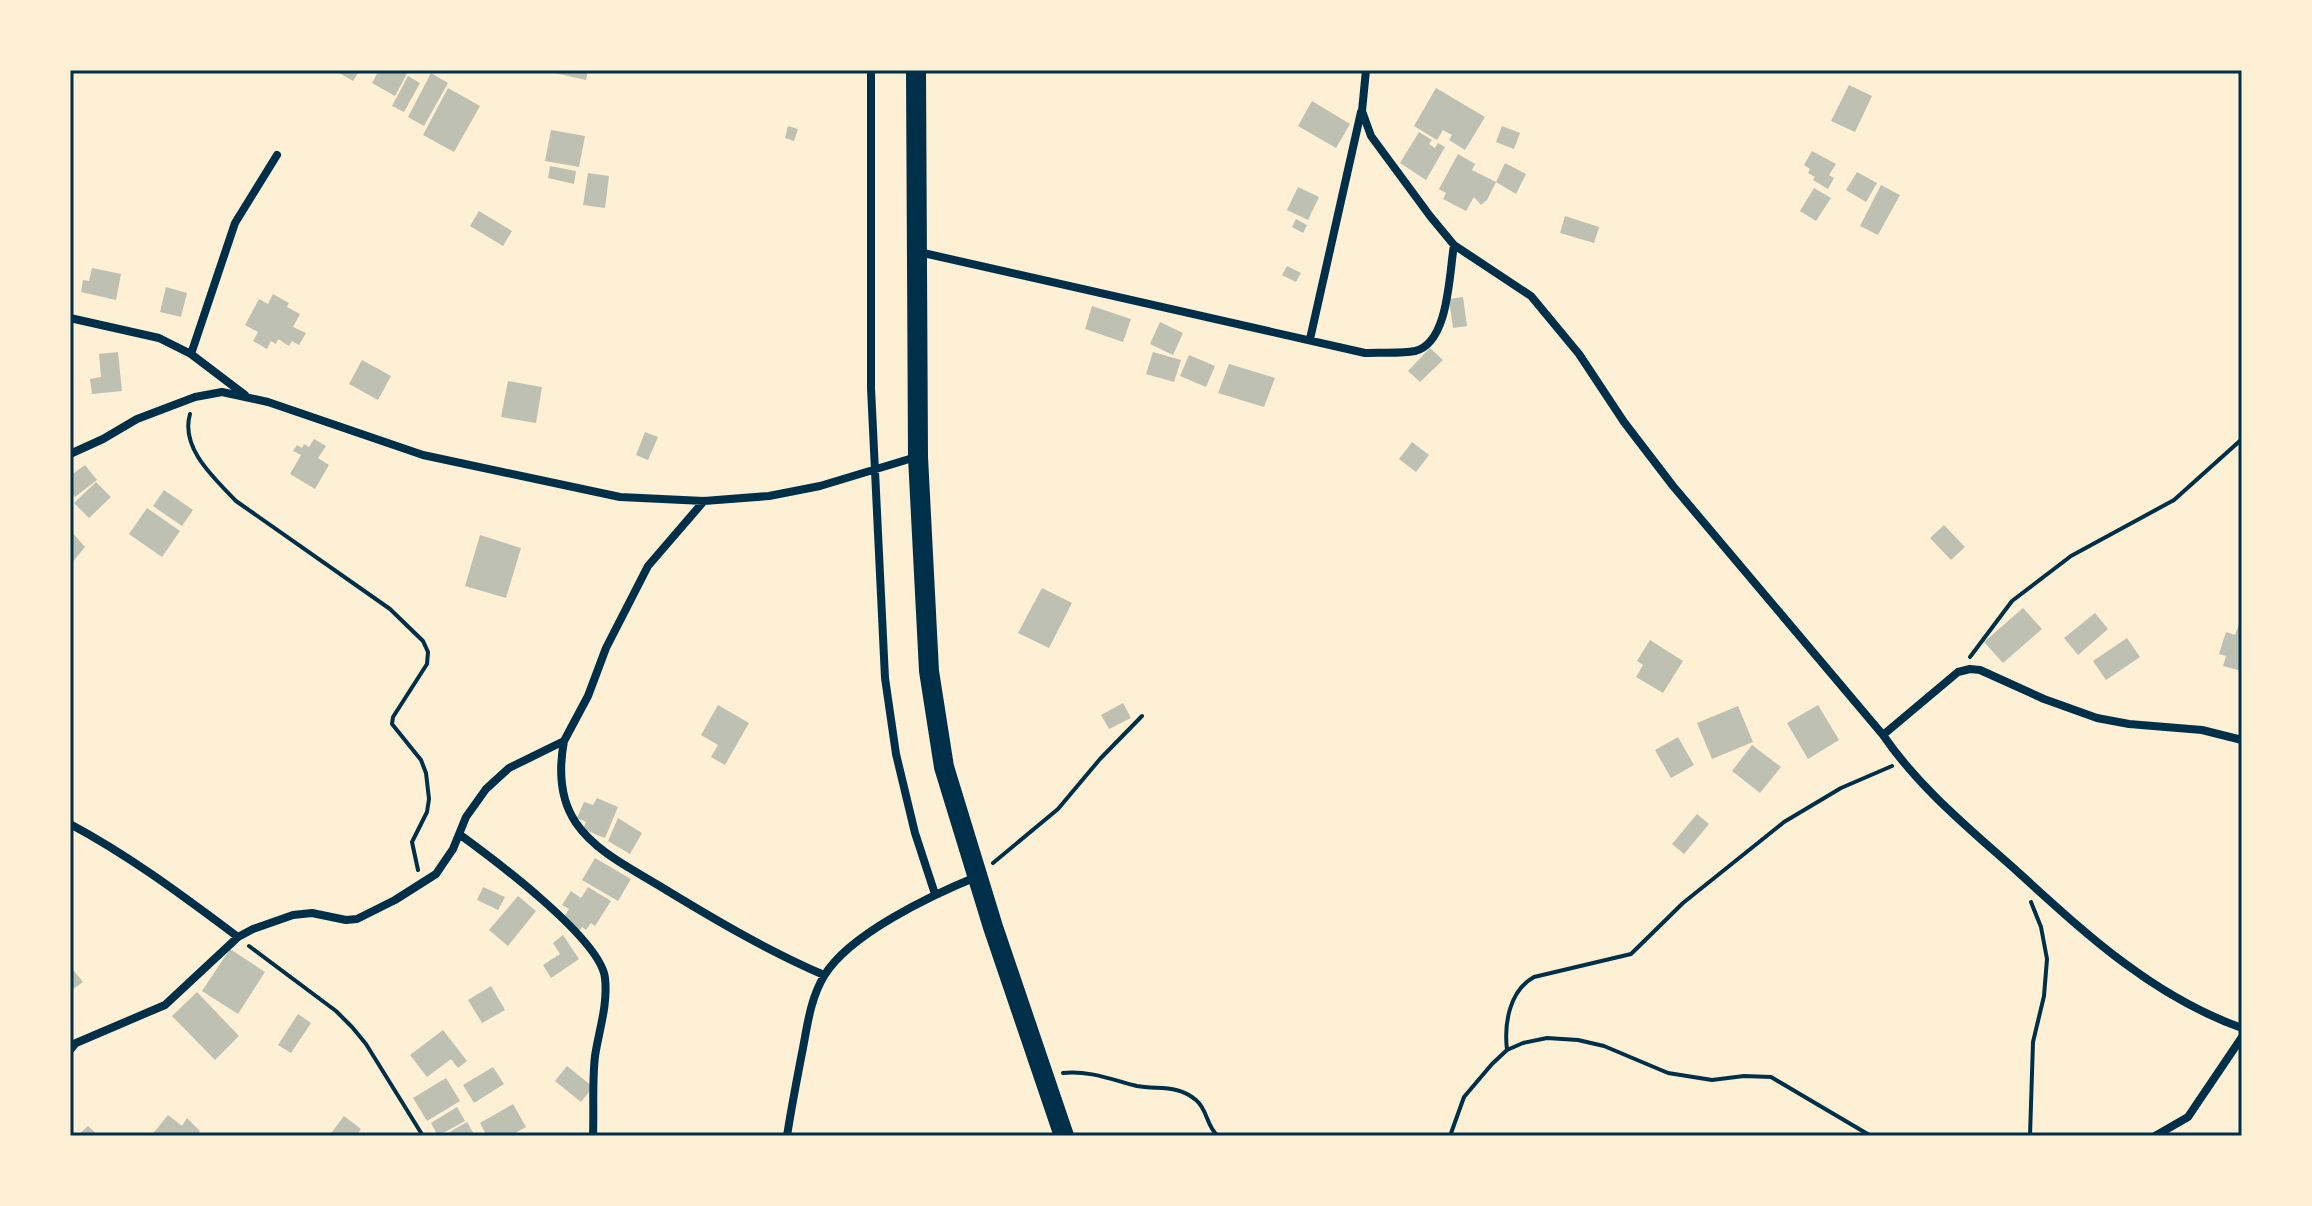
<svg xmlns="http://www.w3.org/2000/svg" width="2312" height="1206" viewBox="0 0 2312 1206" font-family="'Exo 2',sans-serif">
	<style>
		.building { fill: #bec0b2 }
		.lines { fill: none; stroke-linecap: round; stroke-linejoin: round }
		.path { stroke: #003049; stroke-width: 4 }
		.minor { stroke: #003049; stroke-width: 8 }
		.primary { stroke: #003049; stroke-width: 20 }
		.neatline { fill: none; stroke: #003049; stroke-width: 3 }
	</style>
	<rect width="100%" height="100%" fill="#fdf0d5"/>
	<path class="building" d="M 334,70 L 360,70 L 353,81 Z
		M 379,70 L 409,70 L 395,96 L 372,83 Z
		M 541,70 L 588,70 L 586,80 Z
		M 431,73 L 448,83 L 424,126 L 408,117 Z
		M 408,76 L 420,83 L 404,112 L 392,106 Z
		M 1849,85 L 1872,96 L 1855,132 L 1831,121 Z
		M 448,88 L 480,106 L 454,152 L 423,135 Z
		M 1436,88 L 1485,117 L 1465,150 L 1449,140 L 1452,135 L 1443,130 L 1437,140 L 1414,126 Z
		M 1312,101 L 1350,124 L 1336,148 L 1298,126 Z
		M 788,126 L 798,129 L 794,141 L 785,138 Z
		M 1502,126 L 1520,133 L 1514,149 L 1496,142 Z
		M 551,130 L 585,136 L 579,167 L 545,161 Z
		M 1419,132 L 1432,140 L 1429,144 L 1435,148 L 1438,143 L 1445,147 L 1426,180 L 1400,163 Z
		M 1812,151 L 1836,164 L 1829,175 L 1834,178 L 1828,189 L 1813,180 L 1815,177 L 1808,173 L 1810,169 L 1804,165 Z
		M 1458,154 L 1475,164 L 1472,170 L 1496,182 L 1487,200 L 1481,205 L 1474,197 L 1466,211 L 1443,199 L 1446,193 L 1439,189 Z
		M 1505,163 L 1526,174 L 1516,194 L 1496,182 Z
		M 550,166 L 576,171 L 574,184 L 548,178 Z
		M 1857,172 L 1877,183 L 1866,202 L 1846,190 Z
		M 588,173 L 609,176 L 605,208 L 583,205 Z
		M 1881,185 L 1900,195 L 1878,235 L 1860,226 Z
		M 1298,187 L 1319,197 L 1308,220 L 1287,210 Z
		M 1814,188 L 1831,198 L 1816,221 L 1800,211 Z
		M 479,211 L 512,231 L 503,246 L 470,226 Z
		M 1565,216 L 1599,227 L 1594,243 L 1560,233 Z
		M 1296,219 L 1307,225 L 1303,233 L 1292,227 Z
		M 1287,266 L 1301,273 L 1296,282 L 1282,275 Z
		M 92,268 L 121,274 L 116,300 L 81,292 L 83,280 L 89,281 Z
		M 166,287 L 187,293 L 181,317 L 160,312 Z
		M 273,294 L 289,303 L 287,307 L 300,314 L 293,327 L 306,333 L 299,345 L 292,341 L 289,346 L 278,339 L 276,344 L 271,341 L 267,349 L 253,341 L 258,332 L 245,325 L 259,299 L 268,304 Z
		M 1463,297 L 1467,326 L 1453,328 L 1449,299 Z
		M 1092,306 L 1131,319 L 1123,342 L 1085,329 Z
		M 1160,322 L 1183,333 L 1173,355 L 1150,344 Z
		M 1430,348 L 1443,360 L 1420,382 L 1408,371 Z
		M 118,352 L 122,391 L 92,394 L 90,379 L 101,377 L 99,354 Z
		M 1153,352 L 1181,360 L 1174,382 L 1146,374 Z
		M 1189,355 L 1215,366 L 1206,387 L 1180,376 Z
		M 362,360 L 391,376 L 378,400 L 349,384 Z
		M 1229,364 L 1275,378 L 1264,407 L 1218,393 Z
		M 508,381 L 542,387 L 536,423 L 501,417 Z
		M 645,432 L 658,437 L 648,460 L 636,455 Z
		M 314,439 L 326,446 L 318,458 L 329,465 L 315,489 L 290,474 L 301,455 L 293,451 L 297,445 L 302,448 L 304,444 L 309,447 Z
		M 1412,442 L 1429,455 L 1416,472 L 1399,459 Z
		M 85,465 L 97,480 L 75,497 L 70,491 L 70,476 Z
		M 96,482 L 111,497 L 89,518 L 74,503 Z
		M 164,490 L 193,510 L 182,526 L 153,506 Z
		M 147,508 L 180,531 L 162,557 L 129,534 Z
		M 1944,525 L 1965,547 L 1951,560 L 1930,538 Z
		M 70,530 L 85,547 L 70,565 Z
		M 480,535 L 521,548 L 506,598 L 465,586 Z
		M 1042,588 L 1072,603 L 1049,648 L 1018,633 Z
		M 2023,608 L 2042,629 L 2003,663 L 1984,642 Z
		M 2095,613 L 2108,629 L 2078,655 L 2064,638 Z
		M 2242,616 L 2242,671 L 2223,666 L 2226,656 L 2219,654 L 2226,632 L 2235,635 Z
		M 2127,638 L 2140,657 L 2106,680 L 2093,661 Z
		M 1650,640 L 1683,661 L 1663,693 L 1636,677 L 1643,665 L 1637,661 Z
		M 1123,703 L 1131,718 L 1109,729 L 1101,715 Z
		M 718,705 L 749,723 L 725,765 L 711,757 L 718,745 L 701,735 Z
		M 1818,705 L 1839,740 L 1808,759 L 1787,723 Z
		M 1738,706 L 1753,742 L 1712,759 L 1697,723 Z
		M 1678,737 L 1694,765 L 1671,778 L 1655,750 Z
		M 1752,745 L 1781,767 L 1760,793 L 1732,771 Z
		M 597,798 L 618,807 L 605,838 L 583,829 L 586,822 L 577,818 L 584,802 L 593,805 Z
		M 1697,814 L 1709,824 L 1684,854 L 1672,844 Z
		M 618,818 L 642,833 L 630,854 L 608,841 Z
		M 595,858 L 631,879 L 618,901 L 582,880 Z
		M 483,887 L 505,897 L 498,910 L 477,900 Z
		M 588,887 L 611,901 L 595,926 L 591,923 L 586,930 L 582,927 L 579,931 L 564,917 L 569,909 L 562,905 L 571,891 L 581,898 Z
		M 518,896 L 536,911 L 508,946 L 489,930 Z
		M 563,935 L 579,959 L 551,978 L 543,965 L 560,954 L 553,943 Z
		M 230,949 L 265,972 L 238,1014 L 202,991 Z
		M 70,966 L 83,982 L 70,991 Z
		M 491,986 L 505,1010 L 482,1023 L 468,1000 Z
		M 197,992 L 239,1036 L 215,1060 L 172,1016 Z
		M 298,1014 L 311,1023 L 291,1053 L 278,1045 Z
		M 443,1030 L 467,1061 L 458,1068 L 451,1059 L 427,1077 L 410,1055 Z
		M 567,1066 L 593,1087 L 581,1102 L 555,1081 Z
		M 493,1067 L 504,1084 L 474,1103 L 463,1085 Z
		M 446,1078 L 460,1101 L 427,1121 L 413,1098 Z
		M 513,1104 L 526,1127 L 510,1136 L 487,1136 L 480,1123 Z
		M 457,1107 L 465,1121 L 438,1136 L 431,1123 Z
		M 168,1115 L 182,1126 L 187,1118 L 200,1131 L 197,1136 L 151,1136 Z
		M 344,1116 L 361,1129 L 356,1136 L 329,1136 Z
		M 467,1122 L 475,1136 L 448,1136 L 446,1134 Z
		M 88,1126 L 99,1136 L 77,1136 Z"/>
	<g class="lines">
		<path class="path" d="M 190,414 C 180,448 214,478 236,501 L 390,609 L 423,641 L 428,652 L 427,664 L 393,717 L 392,724 L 421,760 L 426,773 L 429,799 L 427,812 L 412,842 L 418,870
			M 1970,657 L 2012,601 L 2071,556 L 2174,500 L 2242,439
			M 993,863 L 1058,809 L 1100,759 L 1142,716
			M 249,946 L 336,1011 L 352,1027 L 366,1044 L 423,1136
			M 1507,1050 C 1504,1024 1509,991 1534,977 L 1631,954 L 1683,903 L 1784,822 L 1841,788 L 1892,766
			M 1063,1073 C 1088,1070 1113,1080 1137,1086 C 1158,1090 1177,1084 1196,1100 C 1208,1110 1206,1126 1218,1136
			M 1450,1136 L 1464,1097 L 1492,1064 L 1507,1050 L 1523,1043 L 1547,1038 L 1578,1040 L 1604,1046 L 1668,1073 L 1712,1080 L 1744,1076 L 1771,1077 L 1871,1136
			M 2030,1136 L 2033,1042 L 2044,996 L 2047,959 L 2041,927 L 2031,902"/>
		<path class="minor" d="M 871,70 L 871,388 L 885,678 L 896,754 L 915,833 L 935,894
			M 1366,70 L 1362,111 L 1371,136 L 1430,216 L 1454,245 L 1531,296 L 1579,354 L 1624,422 L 1673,486 L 1883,735 C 1920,789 1971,830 2019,873 C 2087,935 2154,997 2242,1028
			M 919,252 L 1365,353 C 1381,352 1400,354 1415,351 C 1449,343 1449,274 1454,245
			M 70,318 L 159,338 L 191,354 L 245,395
			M 1310,339 L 1361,112
			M 191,354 L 235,223 L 277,155
			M 70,454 L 103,439 L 137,419 L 195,397 L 222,392 L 268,402 L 423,455 L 620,497 L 704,501 L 769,496 L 820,486 L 916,457
			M 1883,735 L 1958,672 L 1970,669 L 1980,670 L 2044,699 L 2097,718 L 2129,724 L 2202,730 L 2242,740
			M 564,741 C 559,768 559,798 576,823 C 595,851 630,868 658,885 C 712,918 766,950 824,975
			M 70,824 C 130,856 183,896 238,937
			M 459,834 C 492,858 601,939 605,978 C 608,1005 599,1030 595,1056 C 592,1082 594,1110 593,1136
			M 70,1050 L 76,1043 L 165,1005 L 238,937 L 253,929 L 293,915 L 312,913 L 346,920 L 357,919 L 395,900 L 436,874 L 453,849 L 466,817 L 486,789 L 509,768 L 564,741 L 588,696 L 606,648 L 648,566 L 704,501
			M 787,1136 C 791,1110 796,1084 801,1058 C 807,1030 809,1001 824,976 C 849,934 932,895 976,877
			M 2155,1136 L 2188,1117 L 2242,1037"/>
		<path class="primary" d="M 916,70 L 918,457 L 929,671 L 944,767 L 993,927 L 1064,1136"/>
	</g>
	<rect width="2312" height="1206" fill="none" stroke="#fdf0d5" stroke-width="144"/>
	<rect x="72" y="72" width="2168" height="1062" class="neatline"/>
</svg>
